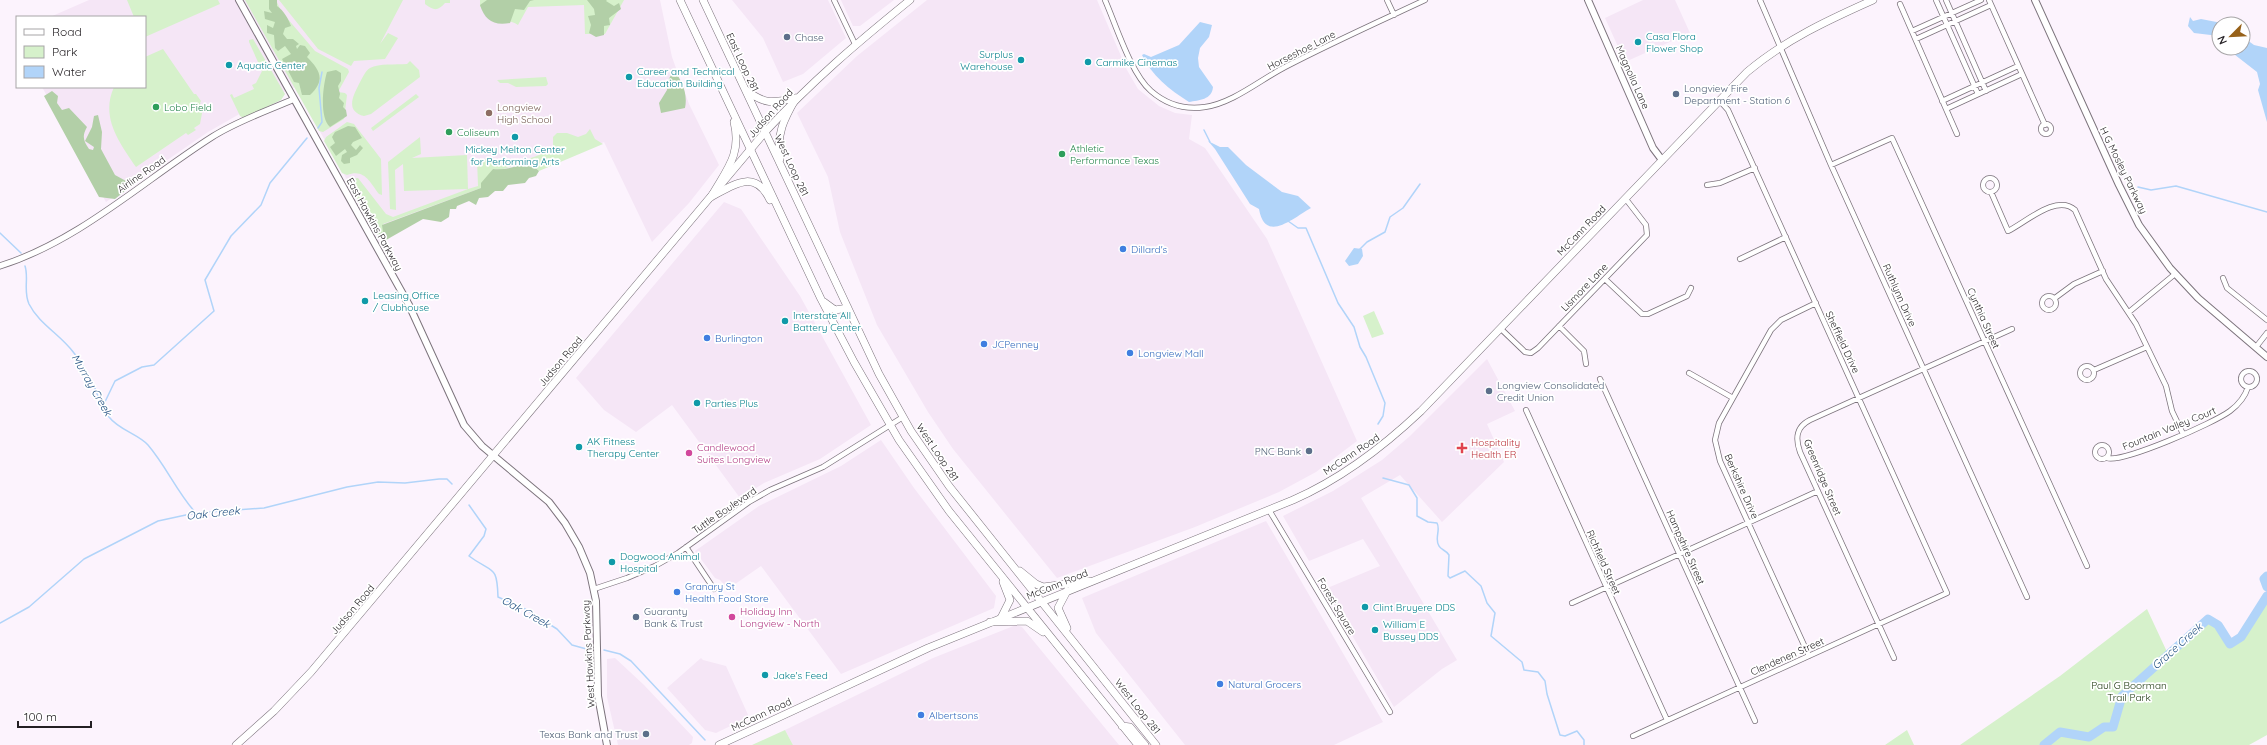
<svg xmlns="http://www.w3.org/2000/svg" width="2267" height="745" viewBox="0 0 2267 745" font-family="Quicksand,sans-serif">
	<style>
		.built { fill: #f5e6f6 }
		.green { fill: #d6f1cb }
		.forest { fill: #b2cfa7 }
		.water { fill: #b1d4f9 }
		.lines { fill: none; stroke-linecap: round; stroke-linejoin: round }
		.stream { stroke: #b1d4f9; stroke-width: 1.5 }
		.river { stroke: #b1d4f9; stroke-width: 9 }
		.minor-casing { stroke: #7c737c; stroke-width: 6 }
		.tertiary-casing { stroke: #7c737c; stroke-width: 7 }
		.secondary-casing { stroke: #7c737c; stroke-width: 8 }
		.primary-casing { stroke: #7c737c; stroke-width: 8 }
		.trunk-casing { stroke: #7c737c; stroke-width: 8 }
		.minor { stroke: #fff; stroke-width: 4.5 }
		.tertiary { stroke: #fff; stroke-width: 5.5 }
		.secondary { stroke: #fff; stroke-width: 6 }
		.primary { stroke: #fff; stroke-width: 7 }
		.trunk { stroke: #fff; stroke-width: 7 }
		.service-dot { fill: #5c6f8a; stroke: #fff; stroke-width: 1.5 }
		.culture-dot { fill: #0f9aa8; stroke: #fff; stroke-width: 1.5 }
		.leisure-dot { fill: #2e9e5b; stroke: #fff; stroke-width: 1.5 }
		.education-dot { fill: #8d6e63; stroke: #fff; stroke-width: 1.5 }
		.shop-dot { fill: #3f7fe0; stroke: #fff; stroke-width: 1.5 }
		.health-dot { fill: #e0444e; stroke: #fff; stroke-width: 1.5 }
		.hotel-dot { fill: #d1479c; stroke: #fff; stroke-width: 1.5 }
		.labels { text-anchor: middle; stroke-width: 3.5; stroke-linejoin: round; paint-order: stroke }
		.culture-label { font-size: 10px; fill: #0d838f; stroke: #fff; text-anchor: start }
		.service-label { font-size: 10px; fill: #4e5e75; stroke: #fff; text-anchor: start }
		.street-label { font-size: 10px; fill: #231f23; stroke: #fff }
		.leisure-label { font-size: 10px; fill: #27864d; stroke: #fff; text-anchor: start }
		.education-label { font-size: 10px; fill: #785e54; stroke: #fff; text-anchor: start }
		.shop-label { font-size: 10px; fill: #366cbe; stroke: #fff; text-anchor: start }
		.health-label { font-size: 10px; fill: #be3a42; stroke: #fff; text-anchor: start }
		.hotel-label { font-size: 10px; fill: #b23c85; stroke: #fff; text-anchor: start }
		.park-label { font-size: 10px; fill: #153107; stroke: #fff }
		.water-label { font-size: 11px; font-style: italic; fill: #235282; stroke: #fff }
	</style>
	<rect width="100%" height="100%" fill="#fcf3fd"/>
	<path class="built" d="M 89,0 L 660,0 L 672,57 L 689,104 L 719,165 L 689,203 L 652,242 L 604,142 L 378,235 L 295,87 L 250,108 L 208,132 L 106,202 L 42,87 L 145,87 L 145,17 L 50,17 Z
		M 732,0 L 828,0 L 846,38 L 803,74 L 783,82 L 763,38 Z
		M 841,0 L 894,0 L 860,26 L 853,26 Z
		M 927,0 L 1097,0 L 1127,70 L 1138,89 L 1159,106 L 1175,113 L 1192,115 L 1189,139 L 1205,148 L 1267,239 L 1357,441 L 1316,472 L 1279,492 L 1195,527 L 1057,578 L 953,449 L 928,412 L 877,325 L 840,232 L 828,177 L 797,113 L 857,56 Z
		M 1643,0 L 1675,0 L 1690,33 L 1625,62 L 1605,18 Z
		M 724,202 L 741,209 L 800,296 L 871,425 L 820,459 L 764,483 L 740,498 L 672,405 L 636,432 L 604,410 L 576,378 Z
		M 1487,359 L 1515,411 L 1487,424 L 1504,462 L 1442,522 L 1400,475 L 1361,498 L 1457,660 L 1442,669 L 1394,707 L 1325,589 L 1380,566 L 1363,539 L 1309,561 L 1283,516 L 1333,491 L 1382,460 L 1410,436 Z
		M 881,440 L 914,488 L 996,596 L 994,608 L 841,674 L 761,566 L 728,589 L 720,580 L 715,578 L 695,551 L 759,506 L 841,466 Z
		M 1266,521 L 1383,722 L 1334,745 L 1185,745 L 1096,633 L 1082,598 Z
		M 1016,625 L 1022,627 L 1119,745 L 793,745 L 785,730 L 933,658 Z
		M 615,658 L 644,685 L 693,737 L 692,743 L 689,745 L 618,745 L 607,697 L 607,659 Z
		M 701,658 L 703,660 L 726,666 L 749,717 L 716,733 L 705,730 L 667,688 Z"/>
	<path class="green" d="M 127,0 L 218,0 L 220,4 L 145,37 L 145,17 L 134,17 Z
		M 245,0 L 276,0 L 281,11 L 315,51 L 348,69 L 349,72 L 338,92 L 345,93 L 347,95 L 344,119 L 323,132 L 319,131 Z
		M 279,0 L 403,0 L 380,44 L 388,33 L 398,38 L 385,59 L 354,61 L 351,66 L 318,49 Z
		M 425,0 L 450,0 L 450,3 L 445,3 C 438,11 434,11 425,4 Z
		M 480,0 L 624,0 L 605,34 L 585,34 L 584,5 L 528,7 L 518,25 C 500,14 498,31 480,6 Z
		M 253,39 L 285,94 L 281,100 L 244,118 L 240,116 L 230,95 L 232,94 L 234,98 L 254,89 L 252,85 L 256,83 L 262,71 L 249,42 L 249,40 Z
		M 163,49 L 194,94 L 196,94 L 201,101 L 200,103 L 203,108 L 200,124 L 194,128 L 196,130 L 188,135 L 186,133 L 136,167 C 120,143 100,118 114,87 L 145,87 L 145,57 Z
		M 410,61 L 419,70 L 420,77 L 371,114 L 364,116 C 345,111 353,96 359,84 C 362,79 365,71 370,68 C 379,63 396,65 407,64 Z
		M 546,77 L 548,84 L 546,86 L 516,87 L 508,83 L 500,83 L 497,80 Z
		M 416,94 L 419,97 L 373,131 L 371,128 Z
		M 347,122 L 354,124 L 381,159 L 382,195 L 379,194 C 370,182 364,168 347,175 L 342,173 L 324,141 L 326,137 Z
		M 590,129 L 595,139 L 603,144 L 539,171 L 531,164 C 525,167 518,164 512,166 C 505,169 501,170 493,169 L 481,188 L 383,224 L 384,232 L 377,235 L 349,185 L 351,179 L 358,178 L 386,214 L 393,217 L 468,189 L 404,191 L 403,164 L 395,170 L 396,210 L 390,209 L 388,162 L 420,137 L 421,154 L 412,158 L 467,155 L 468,189 L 478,186 L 477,159 C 502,158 514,166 539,155 C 544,153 549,151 553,148 L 553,137 L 557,133 L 567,133 L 578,137 L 586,134 Z
		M 1374,311 L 1384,334 L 1372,338 L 1363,316 Z
		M 2267,596 L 2267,735 L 2249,745 L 1960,745 L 2060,676 L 2147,609 L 2168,654 L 2208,619 L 2218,625 L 2231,644 L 2241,637 Z
		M 785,730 L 793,745 L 752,745 Z
		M 1907,730 L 1914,745 L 1885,745 Z"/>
	<path class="forest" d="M 269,0 L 277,0 L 277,6 C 284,11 288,18 291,26 L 285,28 L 283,34 L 287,39 L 293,39 L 299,44 L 296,46 L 297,49 L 300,45 L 305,46 L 310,53 L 307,57 C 320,70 326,80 310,95 L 302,95 L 299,83 L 294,82 L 282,59 L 291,54 L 285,46 L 278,51 L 275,48 L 274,35 L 267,33 L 267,25 L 273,28 L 275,22 L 265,19 L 264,11 L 272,13 L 269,9 Z
		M 487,0 L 534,0 L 530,1 L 524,10 L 515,9 L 510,23 C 493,26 485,20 480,5 Z
		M 587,0 L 607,0 L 606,1 L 614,6 L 619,3 L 621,9 L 609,18 L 610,25 L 604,26 L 604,35 L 596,37 L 589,33 L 591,25 L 588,16 L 595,15 L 594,9 Z
		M 336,70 L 341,73 L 341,81 L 338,86 L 340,94 L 339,98 L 344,103 L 343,107 L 346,110 L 347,116 L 330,127 C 319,117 323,85 327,72 Z
		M 674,70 C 682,81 688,94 685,108 L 661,113 L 659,103 L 667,90 L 667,82 Z
		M 52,91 L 58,96 L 57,103 L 62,110 L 69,108 L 87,127 C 82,136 83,140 89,149 L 93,150 L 94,147 L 85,141 L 92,127 L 94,116 L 98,115 L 102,132 L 101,149 L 115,175 L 126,181 L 125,191 L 115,199 L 99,197 L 44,96 Z
		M 348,126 L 355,127 L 362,138 L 353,142 L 351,145 L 356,150 L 360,145 L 363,148 L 357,155 L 350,158 L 350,163 L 344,164 L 341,161 L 342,155 L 347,152 L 345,149 L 336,156 L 330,147 L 335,143 L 332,137 L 335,132 Z
		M 522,164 L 526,166 L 531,164 L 539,171 L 536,176 L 529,178 L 525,183 L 508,185 L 503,191 L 495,191 L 488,197 L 479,198 L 476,205 L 469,201 L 457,206 L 456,209 L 450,209 L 449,217 L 441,222 L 423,219 L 386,240 L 380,239 L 379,233 L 383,232 L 382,225 L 481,188 L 481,183 L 493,169 C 503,170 513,168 522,164 Z"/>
	<path class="water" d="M 2190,17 L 2193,21 L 2201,19 L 2227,24 L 2219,24 L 2219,36 L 2194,33 L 2188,26 Z
		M 1200,22 L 1212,25 L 1209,37 L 1200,48 L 1198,58 L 1199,67 L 1213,87 C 1212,100 1199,100 1189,102 C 1170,90 1151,75 1142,55 L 1144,54 L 1151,57 L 1179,45 Z
		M 2243,37 L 2254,45 L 2267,48 L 2267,122 L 2258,90 L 2260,84 L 2257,72 L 2230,51 L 2230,48 L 2243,48 Z
		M 1208,141 L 1220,147 L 1228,147 L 1246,165 L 1282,192 L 1298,196 L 1311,208 C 1293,218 1265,244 1259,209 L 1250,204 L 1215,149 Z
		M 1354,248 L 1362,249 L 1363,256 L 1358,264 L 1349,266 L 1345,261 Z"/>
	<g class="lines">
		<path class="stream" d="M 318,128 L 322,122 L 319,88 L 322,72
			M 1204,130 L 1210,142
			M 2138,187 L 2151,190 L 2176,186 L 2267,212
			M 1288,221 L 1298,228 L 1306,228 L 1338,303 L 1354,327 L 1360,347 L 1366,357 L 1385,403 L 1383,416 L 1378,424
			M 0,233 L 21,253
			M 1359,250 L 1367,242 L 1385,232 L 1390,217 L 1403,208 L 1420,184
			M 25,266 C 29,278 23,291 29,304 C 39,324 61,335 74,353 C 81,362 88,373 93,384 C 98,394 101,408 109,417 C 119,430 138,434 148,445 C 166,466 177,492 195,512
			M 103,406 L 115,381 L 142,367 L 154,365 L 214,311 L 205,280 L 231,236 L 261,205 L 270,183 L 307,138
			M 1383,478 L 1409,485 L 1417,498 L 1417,516 L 1428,522 L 1437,523 C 1441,530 1434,539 1439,546 C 1441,550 1446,550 1449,555 L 1448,576 L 1450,578 L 1465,571 L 1481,586 L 1487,603 L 1495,613 L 1491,636 L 1522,662 L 1524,670 L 1538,672 L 1545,681 L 1547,694 L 1560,735 L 1565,736 L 1577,731 L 1584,740 L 1584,745
			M 469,505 L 486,529 L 484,536 L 469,556 C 493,574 497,564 498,597 L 525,609 L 557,629 L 572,645 L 590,650
			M 0,623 L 29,607 L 84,559 L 158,521 L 195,513 L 264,508 L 347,487 L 378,482 L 405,483 L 439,479 L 447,479 L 452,484
			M 604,650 L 620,654 L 631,661 L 705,740"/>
		<path class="river" d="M 2267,576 L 2264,579 L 2267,587
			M 2044,745 L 2060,732 L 2089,737 L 2104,727 L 2113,727 L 2122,696 L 2208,619 L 2218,625 L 2230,644 L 2241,637 L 2267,596"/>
		<g class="minor-casing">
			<path id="minor" d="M 834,0 L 855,44
				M 1105,0 C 1116,25 1131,74 1151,91 C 1166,104 1185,110 1205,107 C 1233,103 1260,80 1285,67 C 1331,43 1378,22 1425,0
				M 1387,0 L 1394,15
				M 1760,0 L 1831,165 L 2027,597
				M 1936,0 L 1978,94
				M 1946,0 L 1986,91
				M 1989,0 L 2045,125
				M 1900,4 L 1957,134
				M 1912,31 L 1981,0
				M 1916,39 L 1991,5
				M 1942,101 L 2018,66
				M 1946,109 L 2022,74
				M2041 129a5 5 0 1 1 10 0a5 5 0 1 1-10 0Z
				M 1831,165 L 1892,138 L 2087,566
				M1983 185a7 7 0 1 1 14 0a7 7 0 1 1-14 0Z
				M 1707,185 L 1720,183 L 1755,168
				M 1991,192 L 2008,231 C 2025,223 2057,193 2075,210 L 2106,279 L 2136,324 L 2166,386 L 2172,411 L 2183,434
				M 1740,259 L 1786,237
				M 2223,278 L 2227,288 L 2267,320
				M 1605,279 L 1642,314 L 1648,314 L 1687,296 L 1691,288
				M2042 303a7 7 0 1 1 14 0a7 7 0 1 1-14 0Z
				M 2055,298 L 2074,284 L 2103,271
				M 2129,312 L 2175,274
				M 1559,326 L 1584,351 L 1586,364
				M 1500,328 L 1525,352 L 1531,353 L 1538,348 L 1647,235 L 1646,225 L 1625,198
				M 2256,347 L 2267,333
				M2080 373a7 7 0 1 1 14 0a7 7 0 1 1-14 0Z
				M 2094,370 L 2147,347
				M2241 379a8 8 0 1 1 16 0a8 8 0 1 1-16 0Z
				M 1689,373 L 1733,398
				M 1600,379 L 1755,721
				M 1526,410 L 1667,720
				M2095 452a7 7 0 1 1 14 0a7 7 0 1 1-14 0Z
				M 2107,458 C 2123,463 2214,423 2230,411 C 2238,405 2245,397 2248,387
				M 1269,510 L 1390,712
				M 686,547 L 714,589
				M 594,589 L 627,578 L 655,566 L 678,553 L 749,502 L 770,490 L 823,467 L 903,417
				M 1572,603 L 1818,491
				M 1809,656 L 1720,461 L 1715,440 L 1719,423 L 1771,330 L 1781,320 L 1816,303
				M 1894,658 L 1800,452 C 1795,438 1796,427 1810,420 L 2012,329
				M 1633,736 L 1947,593 L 1728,110 L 1719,100"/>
		</g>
		<g class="tertiary-casing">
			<path id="tertiary" d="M 0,266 C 79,241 143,181 212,137 C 237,121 267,111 294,99"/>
		</g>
		<g class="secondary-casing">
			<path id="secondary" d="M 239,0 L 409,305 L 464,425 L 482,446 L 549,502 L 565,523 L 579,547 L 590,573 L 596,601 L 598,696 L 607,745
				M 1588,0 L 1653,148 L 1662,160
				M 2035,0 L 2119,185 L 2139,225 L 2170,268 L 2198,298 L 2267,357"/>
		</g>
		<g class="primary-casing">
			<path id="primary" d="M 236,745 L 274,711 L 311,672 L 765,132 C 812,81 857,43 910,0
				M 719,745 L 928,648 L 1293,500 C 1341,479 1383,447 1421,411 L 1747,72 C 1785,40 1828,20 1873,0"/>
		</g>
		<g class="trunk-casing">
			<path id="trunk" d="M 680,0 L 821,299 L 854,362 L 899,440 L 949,511 L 1138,745
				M 703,0 L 879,374 L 911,431 L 949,486 L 1156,745
				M 746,90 C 765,105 773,103 796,98
				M 780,159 C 776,134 784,119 796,98
				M 711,197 C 726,170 742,155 734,122
				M 711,197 C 733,185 755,168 770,200
				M 824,302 L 835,310 L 848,308
				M 1020,571 L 1036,584 L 1043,587 L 1090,581
				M 1001,618 L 1010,600 L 1003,582
				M 990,622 L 1027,621 L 1043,632
				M 1067,628 L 1058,608 L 1067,591
				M 1122,726 L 1130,727 L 1145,745"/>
		</g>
		<use href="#minor" class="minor"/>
		<use href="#tertiary" class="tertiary"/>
		<use href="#secondary" class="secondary"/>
		<use href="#primary" class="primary"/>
		<use href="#trunk" class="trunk"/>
	</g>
	<g class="service-dot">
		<circle cx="787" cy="37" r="4"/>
		<circle cx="1676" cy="94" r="4"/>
		<circle cx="1489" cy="391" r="4"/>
		<circle cx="1309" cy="451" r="4"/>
		<circle cx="636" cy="617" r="4"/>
		<circle cx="646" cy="734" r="4"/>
	</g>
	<g class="culture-dot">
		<circle cx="1638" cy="42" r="4"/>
		<circle cx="1021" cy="60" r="4"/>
		<circle cx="1088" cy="62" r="4"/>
		<circle cx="229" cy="65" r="4"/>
		<circle cx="629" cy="77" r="4"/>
		<circle cx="515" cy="137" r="4"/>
		<circle cx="365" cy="301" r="4"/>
		<circle cx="785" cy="321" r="4"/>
		<circle cx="697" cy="403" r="4"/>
		<circle cx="579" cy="447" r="4"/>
		<circle cx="612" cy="562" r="4"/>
		<circle cx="1365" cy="607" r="4"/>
		<circle cx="1375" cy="630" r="4"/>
		<circle cx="765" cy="675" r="4"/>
	</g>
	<g class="leisure-dot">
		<circle cx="156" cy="107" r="4"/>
		<circle cx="449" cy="132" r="4"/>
		<circle cx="1062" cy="154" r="4"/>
	</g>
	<circle class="education-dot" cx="489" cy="113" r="4"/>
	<g class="shop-dot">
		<circle cx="1123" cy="249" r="4"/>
		<circle cx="707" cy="338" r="4"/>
		<circle cx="984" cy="344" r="4"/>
		<circle cx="1130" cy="353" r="4"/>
		<circle cx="677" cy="592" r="4"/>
		<circle cx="1220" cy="684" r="4"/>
		<circle cx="921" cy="715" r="4"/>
	</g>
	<path class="health-dot" d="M1460 442h4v4h4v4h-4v4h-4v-4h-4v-4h4z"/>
	<g class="hotel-dot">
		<circle cx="689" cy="453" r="4"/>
		<circle cx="732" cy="617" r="4"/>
	</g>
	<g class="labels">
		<g class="culture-label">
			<text x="1646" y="40">Casa Flora<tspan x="1646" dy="12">Flower Shop</tspan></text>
			<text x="1013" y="58" text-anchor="end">Surplus<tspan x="1013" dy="12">Warehouse</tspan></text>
			<text x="1096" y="66">Carmike Cinemas</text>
			<text x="237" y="69">Aquatic Center</text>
			<text x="637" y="75">Career and Technical<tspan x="637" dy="12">Education Building</tspan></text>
			<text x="515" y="153" text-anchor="middle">Mickey Melton Center<tspan x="515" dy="12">for Performing Arts</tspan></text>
			<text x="373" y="299">Leasing Office<tspan x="373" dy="12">/ Clubhouse</tspan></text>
			<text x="793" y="319">Interstate All<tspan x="793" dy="12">Battery Center</tspan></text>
			<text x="705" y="407">Parties Plus</text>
			<text x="587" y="445">AK Fitness<tspan x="587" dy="12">Therapy Center</tspan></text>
			<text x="620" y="560">Dogwood Animal<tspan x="620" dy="12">Hospital</tspan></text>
			<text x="1373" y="611">Clint Bruyere DDS</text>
			<text x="1383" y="628">William E<tspan x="1383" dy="12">Bussey DDS</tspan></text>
			<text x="773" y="679">Jake's Feed</text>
		</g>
		<g class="service-label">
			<text x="795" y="41">Chase</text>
			<text x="1684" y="92">Longview Fire<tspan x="1684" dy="12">Department - Station 6</tspan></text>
			<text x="1497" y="389">Longview Consolidated<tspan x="1497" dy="12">Credit Union</tspan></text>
			<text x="1301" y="455" text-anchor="end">PNC Bank</text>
			<text x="644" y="615">Guaranty<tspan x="644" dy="12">Bank &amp; Trust</tspan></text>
			<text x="638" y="738" text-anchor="end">Texas Bank and Trust</text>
		</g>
		<g class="street-label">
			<text transform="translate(1301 50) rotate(-27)" y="4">Horseshoe Lane</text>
			<text transform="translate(743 62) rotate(65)" y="4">East Loop 281</text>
			<text transform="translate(1633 77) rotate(66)" y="4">Magnolia Lane</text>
			<text transform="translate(770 113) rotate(-48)" y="4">Judson Road</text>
			<text transform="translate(792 165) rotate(65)" y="4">West Loop 281</text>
			<text transform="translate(2124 170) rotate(64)" y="4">H G Mosley Parkway</text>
			<text transform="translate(141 174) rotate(-35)" y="4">Airline Road</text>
			<text transform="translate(375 224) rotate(61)" y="4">East Hawkins Parkway</text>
			<text transform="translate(1581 230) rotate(-46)" y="4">McCann Road</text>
			<text transform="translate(1584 287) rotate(-46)" y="4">Lismore Lane</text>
			<text transform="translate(1900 295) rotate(66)" y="4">Ruthlynn Drive</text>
			<text transform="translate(1984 318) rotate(66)" y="4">Cynthia Street</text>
			<text transform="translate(1843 342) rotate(65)" y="4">Sheffield Drive</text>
			<text transform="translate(560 361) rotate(-50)" y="4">Judson Road</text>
			<text transform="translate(2169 428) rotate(-22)" y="4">Fountain Valley Court</text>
			<text transform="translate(938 452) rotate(56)" y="4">West Loop 281</text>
			<text transform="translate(1351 454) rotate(-34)" y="4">McCann Road</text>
			<text transform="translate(1823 477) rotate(67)" y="4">Greenridge Street</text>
			<text transform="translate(1742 486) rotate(66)" y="4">Berkshire Drive</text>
			<text transform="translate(724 510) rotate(-34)" y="4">Tuttle Boulevard</text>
			<text transform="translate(1686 547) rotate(66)" y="4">Hampshire Street</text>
			<text transform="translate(1604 562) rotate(66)" y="4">Richfield Street</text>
			<text transform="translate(1057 584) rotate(-22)" y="4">McCann Road</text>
			<text transform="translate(1337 606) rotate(59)" y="4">Forest Square</text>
			<text transform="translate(352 609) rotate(-50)" y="4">Judson Road</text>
			<text transform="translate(588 654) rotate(-93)" y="4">West Hawkins Parkway</text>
			<text transform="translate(1787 656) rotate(-24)" y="4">Clendenen Street</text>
			<text transform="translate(1138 706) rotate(52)" y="4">West Loop 281</text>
			<text transform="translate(761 714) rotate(-25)" y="4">McCann Road</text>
		</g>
		<g class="leisure-label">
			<text x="164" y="111">Lobo Field</text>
			<text x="457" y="136">Coliseum</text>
			<text x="1070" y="152">Athletic<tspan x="1070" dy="12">Performance Texas</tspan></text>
		</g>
		<g class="education-label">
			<text x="497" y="111">Longview<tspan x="497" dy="12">High School</tspan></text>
		</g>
		<g class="shop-label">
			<text x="1131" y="253">Dillard's</text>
			<text x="715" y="342">Burlington</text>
			<text x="992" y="348">JCPenney</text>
			<text x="1138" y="357">Longview Mall</text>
			<text x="685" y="590">Granary St<tspan x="685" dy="12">Health Food Store</tspan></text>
			<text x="1228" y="688">Natural Grocers</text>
			<text x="929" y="719">Albertsons</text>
		</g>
		<g class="health-label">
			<text x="1471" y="446">Hospitality<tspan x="1471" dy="12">Health ER</tspan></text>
		</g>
		<g class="hotel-label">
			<text x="697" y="451">Candlewood<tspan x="697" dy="12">Suites Longview</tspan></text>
			<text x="740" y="615">Holiday Inn<tspan x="740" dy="12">Longview - North</tspan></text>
		</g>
		<g class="park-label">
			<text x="2129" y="689">Paul G Boorman<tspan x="2129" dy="12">Trail Park</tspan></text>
		</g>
		<g class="water-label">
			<text transform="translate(92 385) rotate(60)" y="4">Murray Creek</text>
			<text transform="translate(213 513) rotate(-6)" y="4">Oak Creek</text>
			<text transform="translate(526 612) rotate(29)" y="4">Oak Creek</text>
			<text transform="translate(2177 646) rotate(-42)" y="4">Grace Creek</text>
		</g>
	</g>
	<rect x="16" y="16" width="130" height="72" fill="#ffffff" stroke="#a7a5a7"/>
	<rect x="24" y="29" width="20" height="6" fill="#ffffff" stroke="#a7a5a7"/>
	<text x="52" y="36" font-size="12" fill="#231f23">Road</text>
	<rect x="24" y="46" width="20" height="12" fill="#d6f1cb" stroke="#a7a5a7"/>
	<text x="52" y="56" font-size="12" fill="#231f23">Park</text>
	<rect x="24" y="66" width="20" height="12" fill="#b1d4f9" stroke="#a7a5a7"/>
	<text x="52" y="76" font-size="12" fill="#231f23">Water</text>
	<g transform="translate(2231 36) rotate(246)"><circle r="19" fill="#ffffff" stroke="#a7a5a7"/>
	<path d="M0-3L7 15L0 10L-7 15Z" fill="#976119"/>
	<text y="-6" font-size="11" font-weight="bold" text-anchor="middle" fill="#231f23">N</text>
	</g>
	<path d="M18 721v6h73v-6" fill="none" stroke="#231f23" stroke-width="2"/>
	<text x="24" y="721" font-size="12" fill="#231f23" stroke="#ffffff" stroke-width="3" paint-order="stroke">100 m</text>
</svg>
